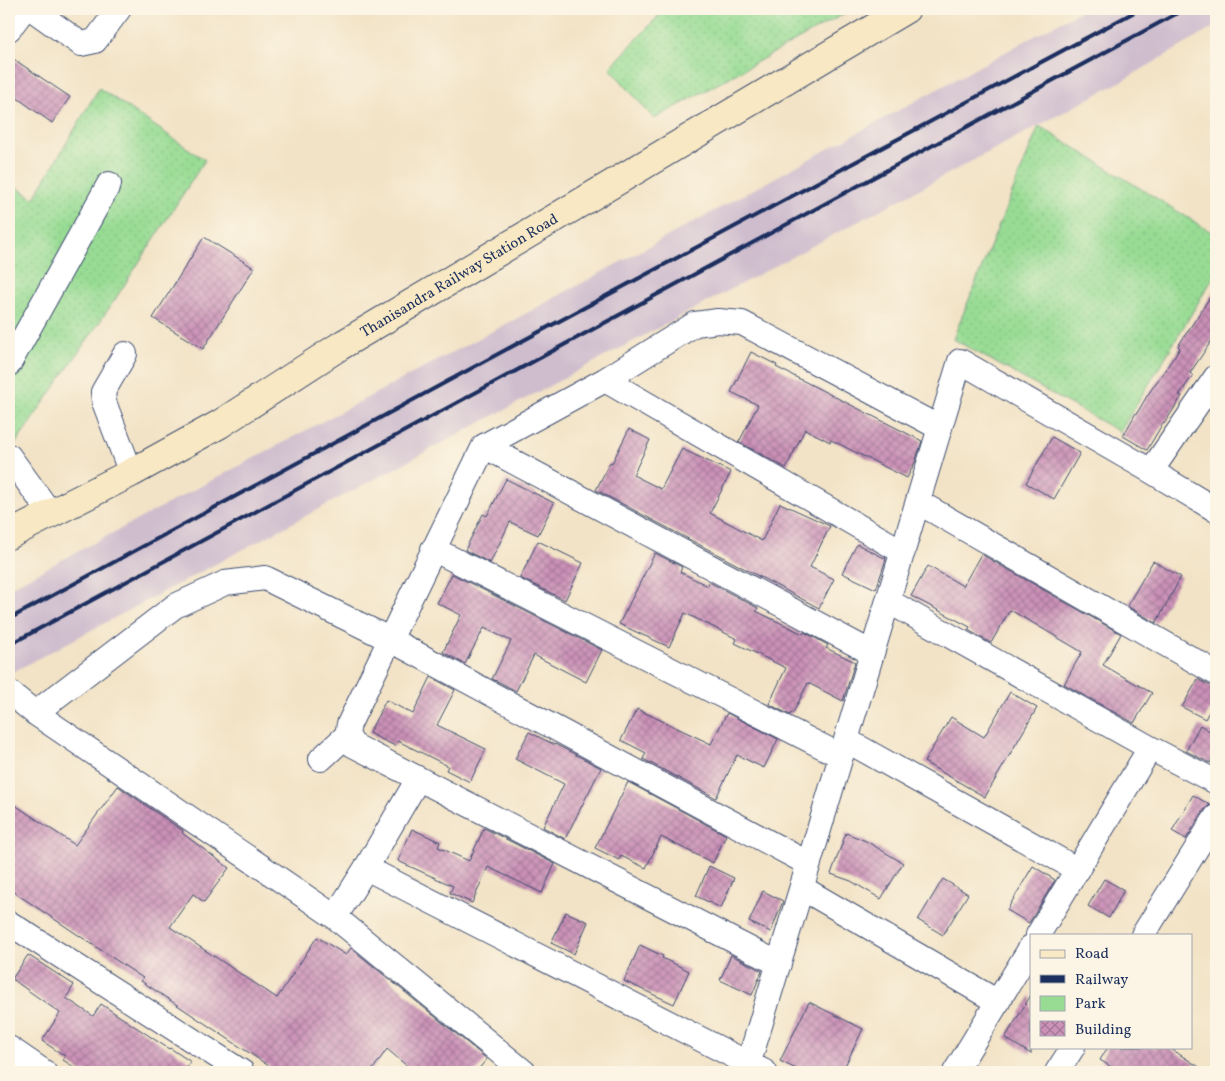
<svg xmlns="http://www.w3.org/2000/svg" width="1225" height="1081" viewBox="0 0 1225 1081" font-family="Vollkorn,serif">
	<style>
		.industrial { fill: #cfbdce }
		.green { fill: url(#green-dots); stroke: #5a8679 }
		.building { fill: url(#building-cross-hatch) }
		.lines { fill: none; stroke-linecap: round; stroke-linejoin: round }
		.street-casing { stroke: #3b4a6e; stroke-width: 26 }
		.secondary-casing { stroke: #3b4a6e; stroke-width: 30 }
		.street { stroke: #fff; stroke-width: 24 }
		.secondary { stroke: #f8e8c3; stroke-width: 28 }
		.rail { stroke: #1b2f5e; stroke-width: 4 }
		.labels { text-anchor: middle; stroke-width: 4.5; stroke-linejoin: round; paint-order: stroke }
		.street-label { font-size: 15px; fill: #1b2f5e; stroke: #fcf5e5 }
	</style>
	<defs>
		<pattern id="green-dots" width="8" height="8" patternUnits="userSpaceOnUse" patternTransform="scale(1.25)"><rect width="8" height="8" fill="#98dc94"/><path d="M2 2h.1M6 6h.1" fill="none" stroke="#82bd82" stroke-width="1.8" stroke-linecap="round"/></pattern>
		<pattern id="building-cross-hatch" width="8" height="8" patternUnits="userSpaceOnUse" patternTransform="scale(1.25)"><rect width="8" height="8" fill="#cb91b7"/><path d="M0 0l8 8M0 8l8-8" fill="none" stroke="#a47798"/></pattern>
	</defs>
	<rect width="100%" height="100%" fill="#fcf5e5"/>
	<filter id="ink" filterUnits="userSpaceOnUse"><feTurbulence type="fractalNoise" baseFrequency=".02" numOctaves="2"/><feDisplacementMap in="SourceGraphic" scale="10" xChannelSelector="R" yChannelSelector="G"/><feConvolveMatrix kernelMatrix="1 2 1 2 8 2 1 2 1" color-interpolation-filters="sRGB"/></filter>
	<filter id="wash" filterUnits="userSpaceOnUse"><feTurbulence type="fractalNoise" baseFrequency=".0096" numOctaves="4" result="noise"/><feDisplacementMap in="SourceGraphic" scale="20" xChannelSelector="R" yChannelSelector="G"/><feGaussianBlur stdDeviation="1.12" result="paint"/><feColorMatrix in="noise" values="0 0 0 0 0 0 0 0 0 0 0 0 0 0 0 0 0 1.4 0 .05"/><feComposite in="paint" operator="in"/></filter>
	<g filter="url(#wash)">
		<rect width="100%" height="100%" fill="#f2e3c6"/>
		<path class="industrial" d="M 1084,9 L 1216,9 L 1216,26 L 1122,81 L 9,674 L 9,588 L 527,313 Z"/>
		<path class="green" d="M 665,9 L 853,9 L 654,119 L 610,68 Z
			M 99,88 L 205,160 L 114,301 L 9,453 L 9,183 L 34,198 Z
			M 1039,126 L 1216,235 L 1216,273 L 1120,432 L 953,339 Z"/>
		<g id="blocks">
			<path class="building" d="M 9,56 L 70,97 L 52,123 L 9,92 Z
				M 204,237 L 254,268 L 203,349 L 153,318 Z
				M 1216,288 L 1216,334 L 1190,373 L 1193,375 L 1179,395 L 1182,396 L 1164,424 L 1163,423 L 1147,450 L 1123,436 L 1136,413 L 1137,413 L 1147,396 L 1180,348 L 1178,346 Z
				M 751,352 L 777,365 L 776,367 L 922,441 L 916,460 L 907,478 L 831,440 L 830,442 L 805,429 L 786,468 L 739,442 L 758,405 L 731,392 Z
				M 629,429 L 650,440 L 633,475 L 661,489 L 682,449 L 731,472 L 710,513 L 762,541 L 780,503 L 830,526 L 810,567 L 834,579 L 819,608 L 596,490 L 610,462 L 612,463 Z
				M 1052,437 L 1080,453 L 1054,499 L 1026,483 Z
				M 506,479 L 554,503 L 538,535 L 510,522 L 490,563 L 465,550 L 483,514 L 487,516 Z
				M 538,541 L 583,563 L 565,600 L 520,578 Z
				M 857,544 L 886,559 L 876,589 L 842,573 Z
				M 655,553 L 682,567 L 680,572 L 708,586 L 709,582 L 758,608 L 756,611 L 803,634 L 804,632 L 828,645 L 826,648 L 855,662 L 843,701 L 808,683 L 793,713 L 791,713 L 790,715 L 769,704 L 786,668 L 735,643 L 737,639 L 685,613 L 669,647 L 619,624 Z
				M 981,554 L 1121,634 L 1103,665 L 1152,693 L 1134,723 L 1064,684 L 1082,652 L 1033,623 L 1010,610 L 991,643 L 968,630 L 970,627 L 911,596 L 928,566 L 963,586 Z
				M 1153,561 L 1181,577 L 1156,623 L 1127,606 Z
				M 452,574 L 602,650 L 586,682 L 534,655 L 516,691 L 499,682 L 492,679 L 511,641 L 484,628 L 465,664 L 443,652 L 461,615 L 437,603 Z
				M 431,677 L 455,690 L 437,725 L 486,749 L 470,782 L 446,770 L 448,766 L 398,741 L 395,746 L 369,733 L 386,700 L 413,714 Z
				M 1198,679 L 1216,689 L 1216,699 L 1205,719 L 1182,707 Z
				M 1010,692 L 1037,708 L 985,797 L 924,762 L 951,717 L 984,737 Z
				M 637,709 L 711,744 L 727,713 L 778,739 L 764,768 L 737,755 L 716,798 L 643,759 L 646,753 L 621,740 Z
				M 1200,725 L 1216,735 L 1216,752 L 1210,763 L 1186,751 Z
				M 529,732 L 555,745 L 555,744 L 601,768 L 565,839 L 543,827 L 564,784 L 515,759 Z
				M 628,782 L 726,835 L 713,863 L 661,837 L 646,868 L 621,856 L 619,860 L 595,848 Z
				M 118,786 L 183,831 L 182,833 L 229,868 L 204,902 L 193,894 L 170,927 L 277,998 L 317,937 L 346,955 L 351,948 L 487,1059 L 476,1072 L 414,1072 L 387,1049 L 371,1072 L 278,1072 L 141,981 L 143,978 L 9,889 L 9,801 L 75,845 Z
				M 1193,795 L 1210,805 L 1204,810 L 1186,839 L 1172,831 Z
				M 484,828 L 555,864 L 542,893 L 488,867 L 472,903 L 450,893 L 453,886 L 398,861 L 412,829 L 440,842 L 438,847 L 469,861 Z
				M 846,833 L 866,841 L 903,863 L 881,899 L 851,881 L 831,874 Z
				M 709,866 L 734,878 L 721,908 L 696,896 Z
				M 1033,866 L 1055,880 L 1029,923 L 1007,910 Z
				M 943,879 L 968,894 L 943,935 L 918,920 Z
				M 1104,879 L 1124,890 L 1109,918 L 1088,906 Z
				M 763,891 L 783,901 L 771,932 L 749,922 Z
				M 566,912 L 588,922 L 574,954 L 551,943 Z
				M 640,945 L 663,956 L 662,958 L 689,971 L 674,1004 L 624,981 Z
				M 28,955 L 74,985 L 66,998 L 93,1016 L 101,1004 L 169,1049 L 170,1048 L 191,1062 L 184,1072 L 82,1072 L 63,1060 L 65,1056 L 42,1041 L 60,1013 L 12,979 Z
				M 731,955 L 762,971 L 752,995 L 720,980 Z
				M 1031,995 L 1031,1054 L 1005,1038 Z
				M 809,1002 L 863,1029 L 842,1072 L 802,1072 L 780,1061 Z
				M 1108,1047 L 1168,1047 L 1207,1072 L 1119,1072 L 1100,1060 Z"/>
		</g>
	</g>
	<g filter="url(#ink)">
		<use href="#blocks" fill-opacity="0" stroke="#3b4a6e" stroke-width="1"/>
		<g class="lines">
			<g class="street-casing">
				<path id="street" d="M 32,9 L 81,44 L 95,41 L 119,9
					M 9,29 L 24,9
					M 125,354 L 103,392 L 104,402 L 131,473
					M 9,364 L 109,184
					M 605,380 L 903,552
					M 484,446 L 872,653
					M 9,456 L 51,514
					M 1151,471 L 1216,377
					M 918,502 L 1216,673
					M 433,549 L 841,756
					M 888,601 L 1150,748 L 1216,782
					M 9,692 L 35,713 L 335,917 L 524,1072
					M 35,713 L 175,606 L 225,583 L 265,578 L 389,639 L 809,864
					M 846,740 L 1078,870
					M 321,759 L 347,735
					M 366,868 L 765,1072
					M 802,888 L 998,1002
					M 335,917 L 366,868 L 418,779
					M 9,923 L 242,1072
					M 1038,935 L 1150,748
					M 1143,935 L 1216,817
					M 779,964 L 353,745 L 347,735 L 349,724 L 484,446 L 605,380 L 695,324 L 718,321 L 742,323 L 940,428
					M 9,1048 L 44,1072
					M 746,1072 L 960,361 L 1151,471 L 1216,510
					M 955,1072 L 1031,947
					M 1057,1072 L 1073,1047"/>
			</g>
			<g class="secondary-casing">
				<g id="secondary">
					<path id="s1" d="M 9,535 L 131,473 L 220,424 L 340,346 L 906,9"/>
				</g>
			</g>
			<use href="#street" class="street"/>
			<use href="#secondary" class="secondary"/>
			<path class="rail" d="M 9,619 L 485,361 L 1140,9
				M 9,645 L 1185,9"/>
		</g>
	</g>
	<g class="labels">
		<g class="street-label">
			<text dy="5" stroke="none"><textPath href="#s1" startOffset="520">Thanisandra Railway Station Road</textPath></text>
		</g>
	</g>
	<rect width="1225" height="1081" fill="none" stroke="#fcf5e5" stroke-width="30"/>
	<rect x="1030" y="934" width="162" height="115" fill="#fcf5e5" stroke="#a2a6af"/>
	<rect x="1040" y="950" width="25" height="8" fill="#f8e8c3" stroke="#a2a6af"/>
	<text x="1075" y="958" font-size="15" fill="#1b2f5e">Road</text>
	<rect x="1040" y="975" width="25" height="8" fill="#1b2f5e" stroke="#a2a6af"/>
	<text x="1075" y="984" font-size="15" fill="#1b2f5e">Railway</text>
	<rect x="1040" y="996" width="25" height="15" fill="#98dc94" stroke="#a2a6af"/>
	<text x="1075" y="1008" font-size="15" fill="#1b2f5e">Park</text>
	<rect x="1040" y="1021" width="25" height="15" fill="url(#building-cross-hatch)" stroke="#a2a6af"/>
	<text x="1075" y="1034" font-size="15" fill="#1b2f5e">Building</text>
</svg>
